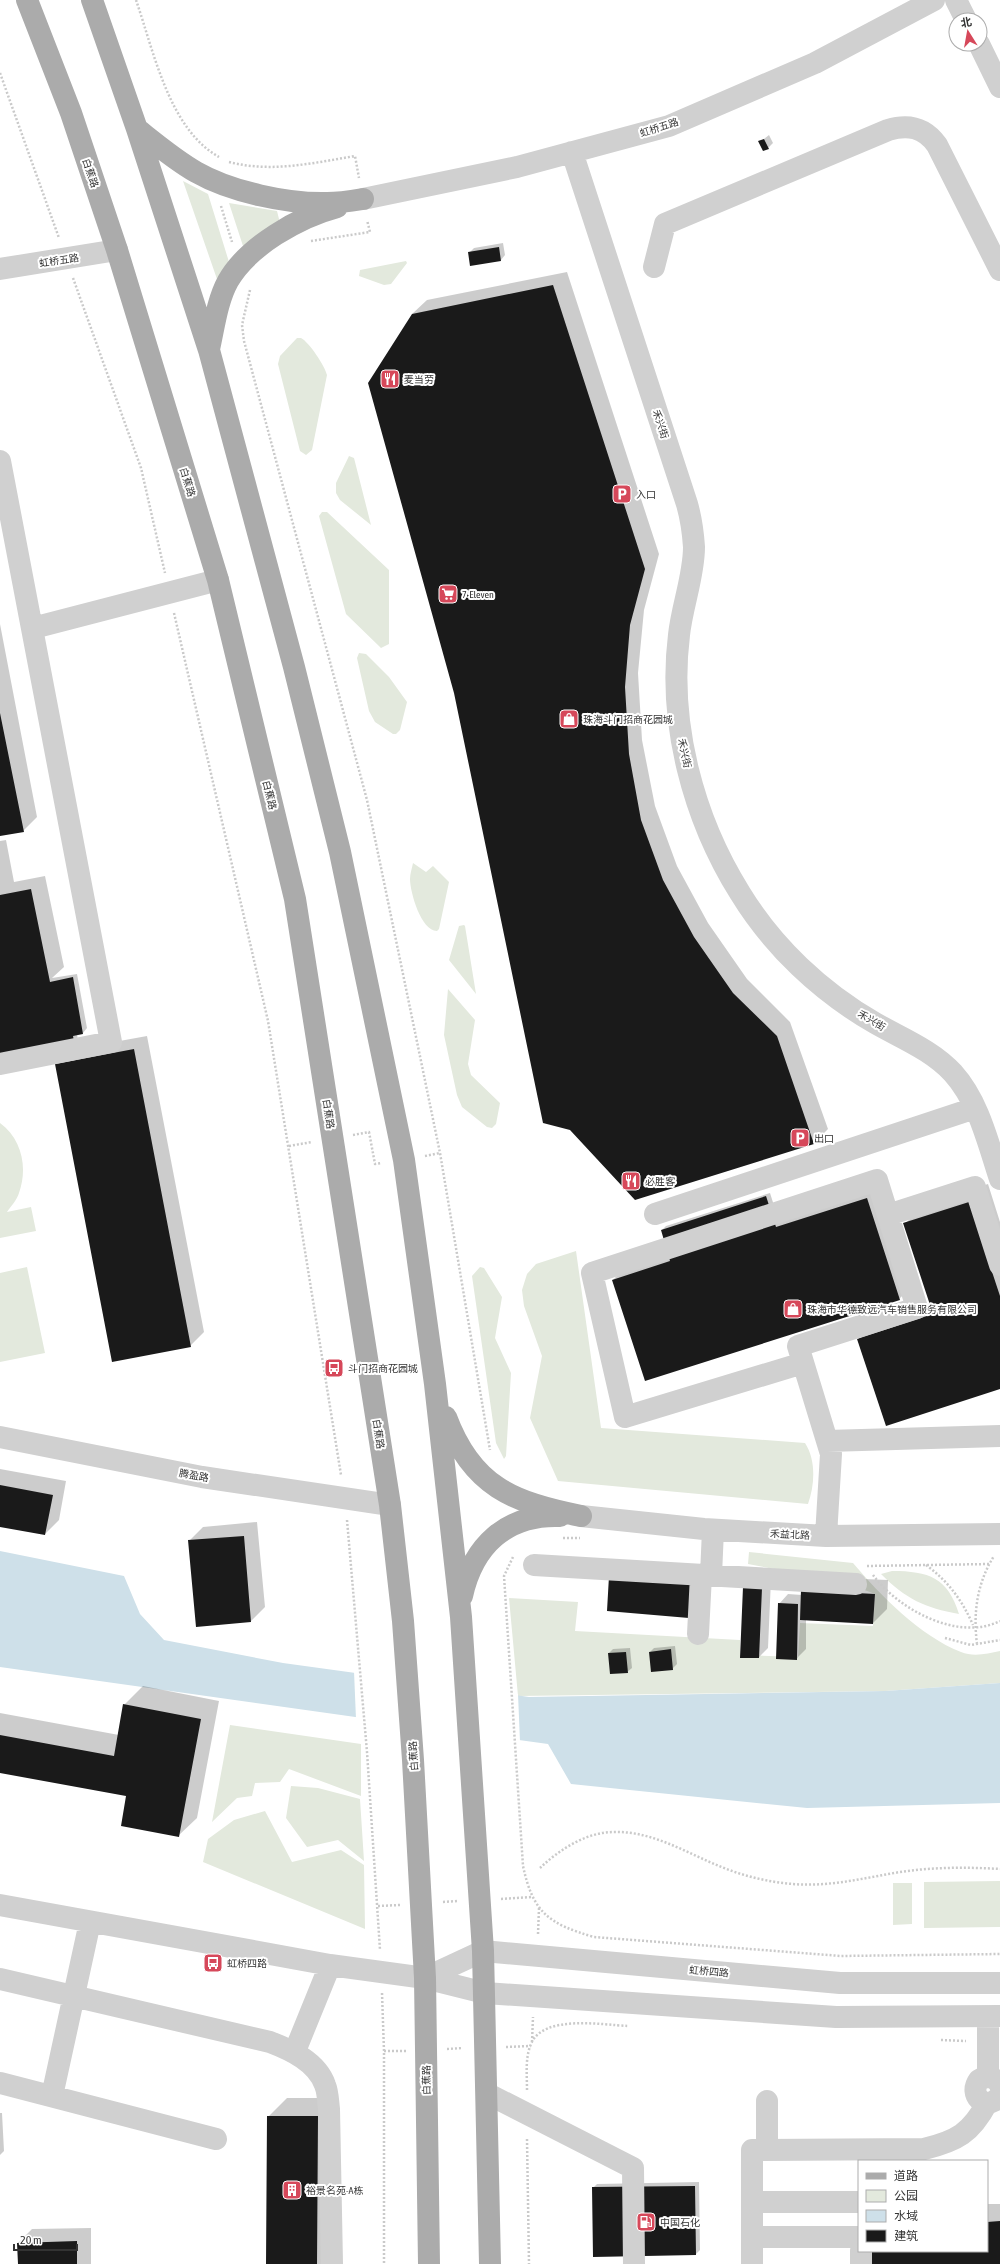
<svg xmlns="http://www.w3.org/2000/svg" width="1000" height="2264" viewBox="0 0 1000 2264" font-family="'Asap Condensed','Noto Sans SC',sans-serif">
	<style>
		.green { fill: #e3e9dd }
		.water { fill: #cee0e9 }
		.pier { fill: #fff }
		.shadow { fill: #0003 }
		.building { fill: #1a1a1a }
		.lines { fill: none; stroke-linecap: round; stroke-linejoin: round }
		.path { stroke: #cacaca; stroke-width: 2.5; stroke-dasharray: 2 2; stroke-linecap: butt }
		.minor { stroke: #d0d0d0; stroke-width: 22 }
		.major { stroke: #ababab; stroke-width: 22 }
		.path-bridge { stroke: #cacaca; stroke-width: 2.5; stroke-dasharray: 2 2; stroke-linecap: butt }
		.labels { text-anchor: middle; stroke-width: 4; stroke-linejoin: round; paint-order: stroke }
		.street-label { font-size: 10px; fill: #333; stroke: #fff }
		.poi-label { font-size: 10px; fill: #333; stroke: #fff; text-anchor: start }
	</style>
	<rect width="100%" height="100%" fill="#fff"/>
	<path class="green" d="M 183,181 L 208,194 L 229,262 L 218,282 Z
		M 229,203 L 277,211 L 280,223 L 243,246 Z
		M 406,261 L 407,263 L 391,284 L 384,285 L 359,276 L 360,270 Z
		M 297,338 L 301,338 C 309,342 325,366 327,375 L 312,450 L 306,455 L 300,451 L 278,364 L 280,356 Z
		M 349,456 L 354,458 L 371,525 L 340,500 L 336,493 L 336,483 Z
		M 322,512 L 327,512 L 389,570 L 389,644 L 381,648 L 346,614 L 319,516 Z
		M 359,653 L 366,654 L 389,677 L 407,702 L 400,730 L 396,734 L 393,734 L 375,722 L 369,711 L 357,658 Z
		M 413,863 L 426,872 L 433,866 L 449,882 L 439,929 L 437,931 C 421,931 410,892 410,879 C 410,874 412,868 413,863 Z
		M 464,925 L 465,926 L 476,994 L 449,960 L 459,926 Z
		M 448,989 L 475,1020 L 468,1064 L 471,1075 L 500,1103 L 496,1124 L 492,1128 L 487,1127 L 462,1107 L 457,1095 L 444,1035 Z
		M 0,1123 C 22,1139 28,1168 19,1193 C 17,1200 11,1206 7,1212 L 31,1207 L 36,1231 L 0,1238 Z
		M 576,1251 L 601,1428 L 805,1443 C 816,1460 815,1484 808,1504 L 558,1481 L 530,1418 L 542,1356 L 524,1306 L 522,1290 L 527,1274 L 536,1264 Z
		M 27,1267 L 45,1353 L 0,1362 L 0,1273 Z
		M 480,1267 L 484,1268 L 502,1297 L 495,1338 L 511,1373 L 506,1456 L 504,1459 L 496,1443 L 472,1276 Z
		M 749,1552 L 853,1563 C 880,1595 920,1636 961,1652 C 973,1657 987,1654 1000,1651 L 1000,1683 L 885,1691 L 518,1696 L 509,1598 L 578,1602 L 575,1631 L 740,1640 L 740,1655 L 798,1657 L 800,1623 L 873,1626 L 875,1594 L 844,1582 L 748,1564 Z
		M 892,1571 C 929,1571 948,1578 959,1614 C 925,1608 906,1599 881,1574 Z
		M 230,1725 L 361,1744 L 361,1796 L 289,1769 L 280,1782 L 255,1783 L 252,1796 L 237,1798 L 212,1822 Z
		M 291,1786 L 318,1788 L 360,1799 L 364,1861 L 338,1840 L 307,1847 L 286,1818 Z
		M 265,1811 L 292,1862 L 341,1850 L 364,1865 L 365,1929 L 203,1862 L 208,1839 L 234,1820 Z
		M 1000,1881 L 1000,1927 L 924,1928 L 924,1882 Z
		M 893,1883 L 912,1883 L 912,1924 L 893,1925 Z"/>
	<path class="water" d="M 0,1551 L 124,1576 L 140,1614 L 164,1640 L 283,1663 L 529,1697 L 885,1691 L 1000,1683 L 1000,1803 L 807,1808 L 571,1784 L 548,1744 L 0,1667 Z"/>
	<path class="pier" d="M 354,1671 L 518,1694 L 520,1742 L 356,1719 Z"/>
	<path class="shadow" d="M 769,135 L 773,143 L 768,148 L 760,142 Z
		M 503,243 L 505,255 L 501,260 L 469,253 L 474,248 Z
		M 567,272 L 659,554 L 644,610 L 638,673 L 642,740 L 655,806 L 677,866 L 708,923 L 747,979 L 790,1022 L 828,1129 L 814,1143 L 636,1199 L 412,314 L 427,300 Z
		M 0,624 L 37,817 L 23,831 L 0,835 Z
		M 6,840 L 14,882 L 45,876 L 64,967 L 52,978 L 77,974 L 87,1028 L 83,1033 L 77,1034 L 78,1041 L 0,1060 L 0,841 Z
		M 147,1036 L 204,1332 L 190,1346 L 70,1050 Z
		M 886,1181 L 918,1281 L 899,1299 L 613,1280 L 631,1261 L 668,1250 L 662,1230 L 666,1226 L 770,1193 L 777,1215 Z
		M 988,1184 L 1000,1222 L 1000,1388 L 859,1339 L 877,1321 L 931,1303 L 905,1224 L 923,1205 Z
		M 0,1469 L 66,1481 L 59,1520 L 45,1534 L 0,1526 Z
		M 257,1522 L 265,1607 L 251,1621 L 189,1541 L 203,1527 Z
		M 816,1577 L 888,1580 L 887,1609 L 873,1623 L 806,1620 L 806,1649 L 796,1659 L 779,1604 L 788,1594 L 802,1595 Z
		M 771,1579 L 768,1648 L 759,1657 L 744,1587 Z
		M 675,1646 L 677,1664 L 672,1669 L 650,1652 L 654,1648 Z
		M 630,1648 L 632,1668 L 627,1672 L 609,1653 L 613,1649 Z
		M 143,1686 L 219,1701 L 197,1818 L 178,1836 L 127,1795 L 0,1772 L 0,1713 L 119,1735 L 124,1705 Z
		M 287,2098 L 335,2098 L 334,2264 L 267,2264 L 268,2117 Z
		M 0,2113 L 2,2113 L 4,2151 L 0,2155 Z
		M 699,2182 L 700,2250 L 696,2254 L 594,2256 L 593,2188 L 597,2184 Z
		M 987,2204 L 1000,2204 L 1000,2264 L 987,2251 Z
		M 91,2228 L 91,2264 L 19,2264 L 18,2243 L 32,2229 Z"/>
	<path class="building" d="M 764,139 L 769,149 L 763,151 L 758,141 Z
		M 499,247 L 501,261 L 470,266 L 468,252 Z
		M 553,285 L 645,569 L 630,625 L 625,687 L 629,754 L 641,820 L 663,880 L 694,937 L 733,993 L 777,1036 L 814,1144 L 635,1200 L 570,1130 L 543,1123 L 454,693 L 368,383 L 412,314 Z
		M 0,713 L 24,832 L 0,836 Z
		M 31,889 L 50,982 L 73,977 L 83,1034 L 73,1036 L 75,1046 L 0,1061 L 0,895 Z
		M 134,1049 L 191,1347 L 112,1362 L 55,1064 Z
		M 766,1196 L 776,1227 L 867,1198 L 900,1300 L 645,1381 L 612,1280 L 670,1261 L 661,1230 Z
		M 969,1202 L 1000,1296 L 1000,1389 L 886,1426 L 857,1339 L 933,1314 L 903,1223 Z
		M 0,1485 L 53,1495 L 45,1535 L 0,1527 Z
		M 244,1536 L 251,1622 L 196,1627 L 188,1540 Z
		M 609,1576 L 692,1583 L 689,1618 L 607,1611 Z
		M 743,1587 L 762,1588 L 759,1658 L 740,1658 Z
		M 801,1590 L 875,1594 L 873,1624 L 800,1620 Z
		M 778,1603 L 798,1604 L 797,1660 L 776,1659 Z
		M 671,1649 L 673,1670 L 651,1672 L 649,1652 Z
		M 626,1652 L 628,1673 L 610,1674 L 608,1653 Z
		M 123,1704 L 201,1719 L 179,1837 L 121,1826 L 126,1796 L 0,1773 L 0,1735 L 114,1756 Z
		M 267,2116 L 318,2116 L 317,2264 L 266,2264 Z
		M 695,2186 L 696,2255 L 593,2257 L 592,2187 Z
		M 1000,2221 L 1000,2264 L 869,2264 L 870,2251 L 987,2251 L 987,2222 Z
		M 77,2241 L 77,2264 L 18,2264 L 17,2243 Z"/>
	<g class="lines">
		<path class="path" d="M 136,0 C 154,52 169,129 219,157
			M 0,73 L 59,238
			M 229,162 C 272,173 313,163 355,156 L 359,178
			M 221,206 L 232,242
			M 311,241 L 370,232 L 367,220
			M 73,278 L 141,468 L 165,573
			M 250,290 L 242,325 L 244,341 L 367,800 L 440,1153 L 490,1450
			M 174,613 L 268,1021 L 341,1475
			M 353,1135 L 369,1132 L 375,1164 L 382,1163
			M 289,1146 L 312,1142
			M 425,1156 L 440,1153
			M 347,1520 L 367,1752 L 380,1950
			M 563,1538 L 580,1538
			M 513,1557 L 504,1576 L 523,1866 C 533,1913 549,1924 594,1937 L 841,1956 L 1000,1954
			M 926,1565 C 948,1581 962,1600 973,1625
			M 867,1566 L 989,1564
			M 945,1638 L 971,1645 L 1000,1640
			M 977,1644 C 973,1613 977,1583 994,1556
			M 540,1868 C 559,1850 586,1832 614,1832 C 652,1831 685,1852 719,1866 C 743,1876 768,1882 793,1884 C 830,1887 864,1878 900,1872 C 933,1867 967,1867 1000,1869
			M 501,1899 L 532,1897
			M 443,1902 L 458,1901
			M 378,1906 L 400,1905
			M 538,1934 L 539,1908
			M 382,1993 L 384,2051 L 384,2264
			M 941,2040 L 966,2041
			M 532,2042 L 533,2017
			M 506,2047 L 531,2046
			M 447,2049 L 463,2048
			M 384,2051 L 406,2051
			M 527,2090 C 527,2074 525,2058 531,2044 C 543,2014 603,2025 628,2026
			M 527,2139 L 529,2264"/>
		<path class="minor" d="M 956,0 L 966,20
			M 979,44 L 1000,87
			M 572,152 L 687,504 C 691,518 693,532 694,547 C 694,576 682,606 679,635 C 668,723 693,818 740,893 C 773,947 821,992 875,1023 C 901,1038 932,1050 953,1073 C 979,1102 988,1143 1000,1179
			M 363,199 L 517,167 L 669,126 L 815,63 L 934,0
			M 654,267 L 665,224 L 888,130 C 908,124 924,127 937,145 L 1000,270
			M 0,269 L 117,250
			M 0,461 L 111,1042 L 0,1064
			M 33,628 L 218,580
			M 655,1214 L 975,1108
			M 888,1215 L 975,1187 L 1000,1265
			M 803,1363 L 625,1417 L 592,1273 L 877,1180 L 917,1308 L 798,1346 L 831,1454 L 826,1536
			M 0,1437 L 202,1477 L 390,1505
			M 827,1441 L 1000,1436
			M 581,1516 L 704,1529 L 826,1536 L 1000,1534
			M 534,1565 L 856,1584
			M 711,1575 L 713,1530
			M 698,1634 L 701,1575
			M 0,1905 L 330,1965 L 425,1978 L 485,1993 L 836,2017 L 1000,2016
			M 425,1978 L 483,1951 L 840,1983 L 1000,1983
			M 0,1979 L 270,2042 C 291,2050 317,2062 325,2085 C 328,2092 328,2101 329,2109 L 332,2264
			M 295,2051 L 330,1965
			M 988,2077 L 988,2017
			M 0,2083 L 216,2139
			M 488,2094 L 633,2168 L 634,2264
			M 52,2096 L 90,1922
			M 998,2098 C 985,2111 968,2095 979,2080 C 987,2075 996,2077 1000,2085
			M 767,2101 L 767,2150
			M 752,2202 L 859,2202
			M 752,2237 L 859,2237
			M 861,2251 L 861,2264
			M 752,2264 L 752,2150 L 924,2149 C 957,2141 971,2133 987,2103"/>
		<path class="major" d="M 27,0 L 71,113 L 117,250 L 218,580 L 295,899 L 390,1505 L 403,1621 L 413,1760 L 425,1978 L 429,2264
			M 92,0 L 137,129 L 209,350 L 294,667 L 340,852 L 404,1160 L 435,1384 L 461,1617 L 483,1951 L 490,2264
			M 137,129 C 156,144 175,160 196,172 C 231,192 288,204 327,203 C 339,203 351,201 363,199
			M 209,349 C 214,327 217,301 228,281 C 248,246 299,217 337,207
			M 446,1417 C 472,1487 513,1502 581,1516
			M 462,1596 C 473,1546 506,1514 560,1516"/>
		<path class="path-bridge" d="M 873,1575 C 898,1609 958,1642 1000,1621"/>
	</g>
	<defs>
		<g id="restaurant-square" transform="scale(1)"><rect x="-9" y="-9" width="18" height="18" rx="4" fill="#d6485a" stroke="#fff"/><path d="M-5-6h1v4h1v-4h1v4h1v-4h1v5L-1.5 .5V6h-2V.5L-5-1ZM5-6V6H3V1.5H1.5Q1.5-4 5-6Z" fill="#fff"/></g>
		<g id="parking-square" transform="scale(1)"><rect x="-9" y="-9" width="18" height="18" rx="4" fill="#d6485a" stroke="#fff"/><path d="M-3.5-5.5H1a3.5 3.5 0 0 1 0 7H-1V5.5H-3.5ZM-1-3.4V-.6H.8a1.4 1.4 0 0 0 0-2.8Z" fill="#fff"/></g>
		<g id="supermarket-square" transform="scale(1)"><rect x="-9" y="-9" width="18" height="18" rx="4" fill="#d6485a" stroke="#fff"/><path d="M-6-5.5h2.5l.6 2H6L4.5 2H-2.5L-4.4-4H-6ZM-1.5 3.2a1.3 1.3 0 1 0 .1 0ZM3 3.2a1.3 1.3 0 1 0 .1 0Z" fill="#fff"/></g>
		<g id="shop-square" transform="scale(1)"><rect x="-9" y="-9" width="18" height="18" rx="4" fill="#d6485a" stroke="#fff"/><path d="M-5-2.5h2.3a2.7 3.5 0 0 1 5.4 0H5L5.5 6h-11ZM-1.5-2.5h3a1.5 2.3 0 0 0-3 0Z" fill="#fff"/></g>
		<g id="bus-square" transform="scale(1)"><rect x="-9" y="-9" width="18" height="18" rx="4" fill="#d6485a" stroke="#fff"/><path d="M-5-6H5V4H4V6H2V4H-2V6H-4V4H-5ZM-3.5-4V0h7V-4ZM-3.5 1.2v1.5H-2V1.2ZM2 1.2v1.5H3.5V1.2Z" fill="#fff"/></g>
		<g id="building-square" transform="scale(1)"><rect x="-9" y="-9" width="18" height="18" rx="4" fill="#d6485a" stroke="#fff"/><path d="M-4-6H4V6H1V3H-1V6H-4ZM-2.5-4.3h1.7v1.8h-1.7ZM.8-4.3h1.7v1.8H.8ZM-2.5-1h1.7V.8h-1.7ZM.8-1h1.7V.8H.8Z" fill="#fff"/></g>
		<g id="fuel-square" transform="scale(1)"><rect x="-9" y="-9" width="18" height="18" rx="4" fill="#d6485a" stroke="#fff"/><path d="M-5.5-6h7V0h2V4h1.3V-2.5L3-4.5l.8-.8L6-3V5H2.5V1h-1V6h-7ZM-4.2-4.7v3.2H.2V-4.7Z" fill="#fff"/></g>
	</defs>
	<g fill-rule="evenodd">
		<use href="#restaurant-square" x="390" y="379"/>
		<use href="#parking-square" x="622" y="494"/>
		<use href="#supermarket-square" x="448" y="594"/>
		<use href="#shop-square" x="569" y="719"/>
		<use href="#parking-square" x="800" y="1138"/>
		<use href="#restaurant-square" x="631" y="1181"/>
		<use href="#shop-square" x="793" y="1309"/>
		<use href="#bus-square" x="334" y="1368"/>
		<use href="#bus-square" x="213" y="1963"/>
		<use href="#building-square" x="292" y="2190"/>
		<use href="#fuel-square" x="646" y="2222"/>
	</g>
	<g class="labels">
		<g class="street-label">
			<text transform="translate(659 127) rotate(-18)" y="4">虹桥五路</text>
			<text transform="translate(91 173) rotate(71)" y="4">白蕉路</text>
			<text transform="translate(59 260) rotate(-9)" y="4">虹桥五路</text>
			<text transform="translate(661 424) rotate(72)" y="4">禾兴街</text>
			<text transform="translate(188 482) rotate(73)" y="4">白蕉路</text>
			<text transform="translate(685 753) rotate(78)" y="4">禾兴街</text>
			<text transform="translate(270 795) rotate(76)" y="4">白蕉路</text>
			<text transform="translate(872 1020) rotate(31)" y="4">禾兴街</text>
			<text transform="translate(329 1114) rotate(81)" y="4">白蕉路</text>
			<text transform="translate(379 1434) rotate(81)" y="4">白蕉路</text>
			<text transform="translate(194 1475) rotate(10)" y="4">腾盈路</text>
			<text transform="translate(790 1534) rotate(3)" y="4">禾益北路</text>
			<text transform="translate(413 1756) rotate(-94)" y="4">白蕉路</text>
			<text transform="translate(709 1971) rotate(5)" y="4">虹桥四路</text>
			<text transform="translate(426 2080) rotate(-91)" y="4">白蕉路</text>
		</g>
		<g class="poi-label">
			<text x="404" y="383">麦当劳</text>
			<text x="636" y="498">入口</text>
			<text x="462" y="598">7-Eleven</text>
			<text x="583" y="723">珠海斗门招商花园城</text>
			<text x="814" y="1142">出口</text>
			<text x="645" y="1185">必胜客</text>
			<text x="807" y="1313">珠海市华德致远汽车销售服务有限公司</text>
			<text x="348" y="1372">斗门招商花园城</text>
			<text x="227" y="1967">虹桥四路</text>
			<text x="306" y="2194">裕景名苑-A栋</text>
			<text x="660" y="2226">中国石化</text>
		</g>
	</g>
	<rect x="858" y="2160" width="130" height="92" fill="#ffffff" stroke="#adadad"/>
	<rect x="866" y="2173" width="20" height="6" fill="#ababab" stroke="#adadad"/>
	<text x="894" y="2180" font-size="12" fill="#333333">道路</text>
	<rect x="866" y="2190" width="20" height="12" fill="#e3e9dd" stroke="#adadad"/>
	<text x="894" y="2200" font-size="12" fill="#333333">公园</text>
	<rect x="866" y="2210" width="20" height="12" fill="#cee0e9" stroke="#adadad"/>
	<text x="894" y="2220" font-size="12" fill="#333333">水域</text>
	<rect x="866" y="2230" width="20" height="12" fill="#1a1a1a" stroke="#adadad"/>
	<text x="894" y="2240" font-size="12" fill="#333333">建筑</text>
	<g transform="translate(968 32) rotate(349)"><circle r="19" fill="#ffffff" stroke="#adadad"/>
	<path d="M0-3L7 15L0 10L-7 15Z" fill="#d6485a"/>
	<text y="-6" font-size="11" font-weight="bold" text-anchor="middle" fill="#333333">北</text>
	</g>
	<path d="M14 2244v6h63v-6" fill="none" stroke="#333333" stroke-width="2"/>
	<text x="20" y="2244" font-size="12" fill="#333333" stroke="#ffffff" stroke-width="3" paint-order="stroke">20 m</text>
</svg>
